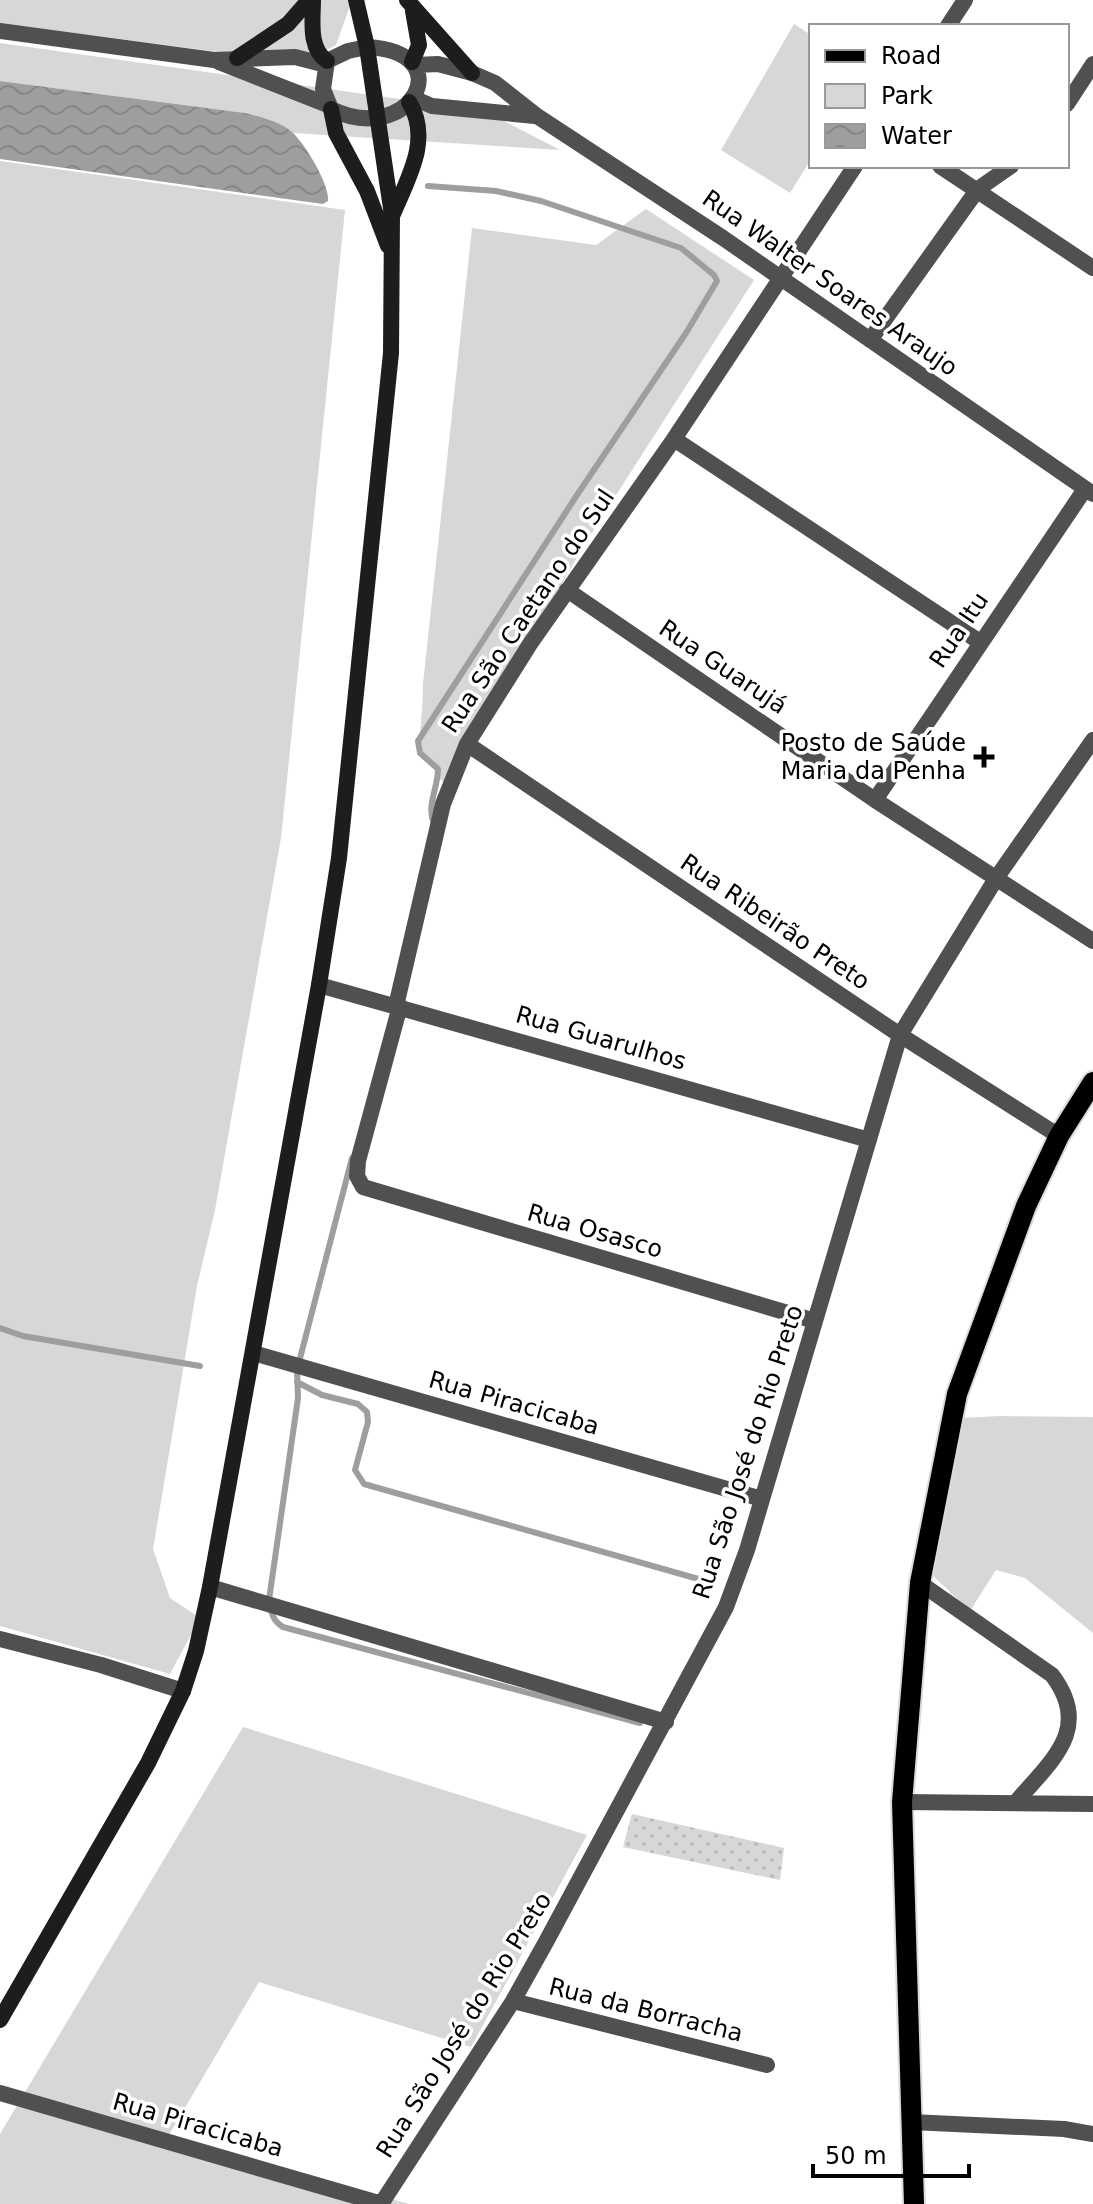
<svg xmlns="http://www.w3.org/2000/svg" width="1093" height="2204" viewBox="0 0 1093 2204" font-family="'DejaVu Sans',sans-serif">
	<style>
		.green { fill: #d7d7d7 }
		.park { fill: url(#park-dots) }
		.water { fill: url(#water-waves) }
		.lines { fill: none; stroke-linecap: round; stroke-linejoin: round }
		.stream { stroke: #9e9e9e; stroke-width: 6 }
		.primary-casing { stroke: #dbdbdb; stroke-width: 24 }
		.street { stroke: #505050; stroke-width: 16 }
		.secondary { stroke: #1d1d1d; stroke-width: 16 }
		.primary { stroke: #000; stroke-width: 20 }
		.poi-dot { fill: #000; stroke: #fff; stroke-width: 3 }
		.labels { text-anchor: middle; stroke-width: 7; stroke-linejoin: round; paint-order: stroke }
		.street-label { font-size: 24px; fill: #000; stroke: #fff }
		.poi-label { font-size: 24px; fill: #000; stroke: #fff; text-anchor: end }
	</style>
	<defs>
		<pattern id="park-dots" width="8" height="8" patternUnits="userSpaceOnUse" patternTransform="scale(2)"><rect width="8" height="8" fill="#d7d7d7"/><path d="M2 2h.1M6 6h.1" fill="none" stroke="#b7b7b7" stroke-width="1.8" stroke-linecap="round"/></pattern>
		<pattern id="water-waves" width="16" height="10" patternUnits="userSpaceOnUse" patternTransform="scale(2)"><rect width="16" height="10" fill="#9e9e9e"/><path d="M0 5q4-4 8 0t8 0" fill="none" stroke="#868686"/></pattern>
	</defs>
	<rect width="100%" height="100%" fill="#fff"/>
	<path class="green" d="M 0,0 L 352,0 L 336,45 L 301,63 L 0,23 Z
		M 794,24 L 811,35 L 811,159 L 790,193 L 721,150 Z
		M 0,43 L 485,111 L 560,150 L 293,133 L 269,119 L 245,113 L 0,81 Z
		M 0,161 L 345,210 L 281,838 L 215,1210 L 197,1286 L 153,1549 L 170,1598 L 200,1618 L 170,1674 L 0,1626 Z
		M 646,209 L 754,280 L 584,545 L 470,746 L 458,788 L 439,779 L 437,768 L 419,752 C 420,729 423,707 423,684 L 472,228 L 596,245 Z
		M 999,1416 L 1093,1417 L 1093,1633 L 1025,1578 L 996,1570 L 970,1611 L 929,1572 L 962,1418 Z
		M 243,1727 L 587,1835 L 471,2047 L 259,1982 L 169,2135 L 409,2204 L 0,2204 L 0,2134 Z"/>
	<path class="park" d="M 632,1814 L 784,1848 L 780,1880 L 623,1847 Z"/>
	<path class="water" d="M 0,81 L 245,113 C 261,117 280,121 293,133 C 305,144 330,185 328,201 L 323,204 L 0,159 Z"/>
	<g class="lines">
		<path class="stream" d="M 428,186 L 496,191 L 541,201 L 681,248 L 714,275 L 717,281 L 686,333 L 577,495 L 418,741 L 420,753 L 438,769 C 438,789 426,805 434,824
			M 352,1158 L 297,1370 L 298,1398 L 269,1600 C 271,1611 272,1621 283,1627 L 640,1723
			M 0,1328 L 23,1336 L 200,1366
			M 297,1382 L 322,1395 L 358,1404 L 367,1412 L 368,1422 L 355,1470 L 364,1484 L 709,1582"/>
		<g class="primary-casing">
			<path id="primary" d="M 914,2204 L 902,1802 L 920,1583 L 957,1394 L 1026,1206 L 1059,1136 L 1093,1082"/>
		</g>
		<path class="street" d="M 948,26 L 965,0
			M 0,31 L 214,60 L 295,57 L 326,65
			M 367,47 C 463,52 410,148 331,109 L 323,89 L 327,61 L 348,51 Z
			M 219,62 L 328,105
			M 415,65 L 438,64 L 472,73 L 495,83 L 537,116 L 723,238 L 1093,494
			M 413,98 L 432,106 L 535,116
			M 1067,104 L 1093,64
			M 940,166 L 1093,268
			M 870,340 L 978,189 L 1011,166
			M 674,439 L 980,642
			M 567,590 L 875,800 L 1093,941
			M 467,744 L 900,1035 L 1059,1136
			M 875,800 L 1085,489
			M 319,985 L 869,1140
			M 396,1006 L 443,804 L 467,744 L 530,644 L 674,439 L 855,166
			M 400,1006 L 358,1161 L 357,1176 L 363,1187 L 815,1321
			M 253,1353 L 762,1499
			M 920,1583 L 1052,1675 C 1093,1729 1051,1761 1016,1802
			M 210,1587 L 666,1722
			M 0,1639 L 101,1665 L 183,1691
			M 902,1802 L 1093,1804
			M 513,2001 L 767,2065
			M 0,2093 L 382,2204
			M 911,2122 L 1064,2129 L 1093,2134
			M 381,2204 L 513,2001 L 546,1942 L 726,1607 L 747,1550 L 900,1035 L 997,877 L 1093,740"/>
		<path class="secondary" d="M 313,0 C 313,20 308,48 327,61
			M 407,0 L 472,73
			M 237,58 L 288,24 L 309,0
			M 412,62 L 419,45 L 413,11
			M 331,109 L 336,133 L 367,191 L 388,246
			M 393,214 C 408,178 432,139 409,102
			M 0,2020 L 148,1763 L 183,1691 L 196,1651 L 210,1587 L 319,985 L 339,858 L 391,353 L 392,215 L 367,47 L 356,0"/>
		<use href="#primary" class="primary"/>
	</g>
	<path class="poi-dot" d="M980 745h8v8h8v8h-8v8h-8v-8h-8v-8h8z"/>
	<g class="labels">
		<g class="street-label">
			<text transform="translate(830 283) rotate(35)" y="8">Rua Walter Soares Araujo</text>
			<text transform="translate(528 611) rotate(-56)" y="8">Rua São Caetano do Sul</text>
			<text transform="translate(959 630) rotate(-56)" y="8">Rua Itu</text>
			<text transform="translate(723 667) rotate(34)" y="8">Rua Guarujá</text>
			<text transform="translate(775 922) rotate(34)" y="8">Rua Ribeirão Preto</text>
			<text transform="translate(601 1038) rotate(16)" y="8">Rua Guarulhos</text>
			<text transform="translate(595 1231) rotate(16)" y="8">Rua Osasco</text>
			<text transform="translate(514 1403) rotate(16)" y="8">Rua Piracicaba</text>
			<text transform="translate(748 1452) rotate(-72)" y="8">Rua São José do Rio Preto</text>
			<text transform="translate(646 2010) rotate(14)" y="8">Rua da Borracha</text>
			<text transform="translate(464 2025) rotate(-58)" y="8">Rua São José do Rio Preto</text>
			<text transform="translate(198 2125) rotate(16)" y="8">Rua Piracicaba</text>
		</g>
		<g class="poi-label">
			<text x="966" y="751">Posto de Saúde<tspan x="966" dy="28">Maria da Penha</tspan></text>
		</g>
	</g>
	<rect x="809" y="24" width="260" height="144" fill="#ffffff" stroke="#999999" stroke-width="2"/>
	<rect x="825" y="50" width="40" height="12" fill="#000000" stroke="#999999" stroke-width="2"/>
	<text x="881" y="64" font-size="24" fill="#000000">Road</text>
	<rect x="825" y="84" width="40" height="24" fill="#d7d7d7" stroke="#999999" stroke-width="2"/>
	<text x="881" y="104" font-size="24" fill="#000000">Park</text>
	<rect x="825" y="124" width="40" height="24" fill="url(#water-waves)" stroke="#999999" stroke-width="2"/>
	<text x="881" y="144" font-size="24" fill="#000000">Water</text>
	<path d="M813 2164v12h156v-12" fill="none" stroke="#000000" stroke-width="4"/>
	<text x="825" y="2164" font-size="24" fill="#000000" stroke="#ffffff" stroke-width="6" paint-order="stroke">50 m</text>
</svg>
